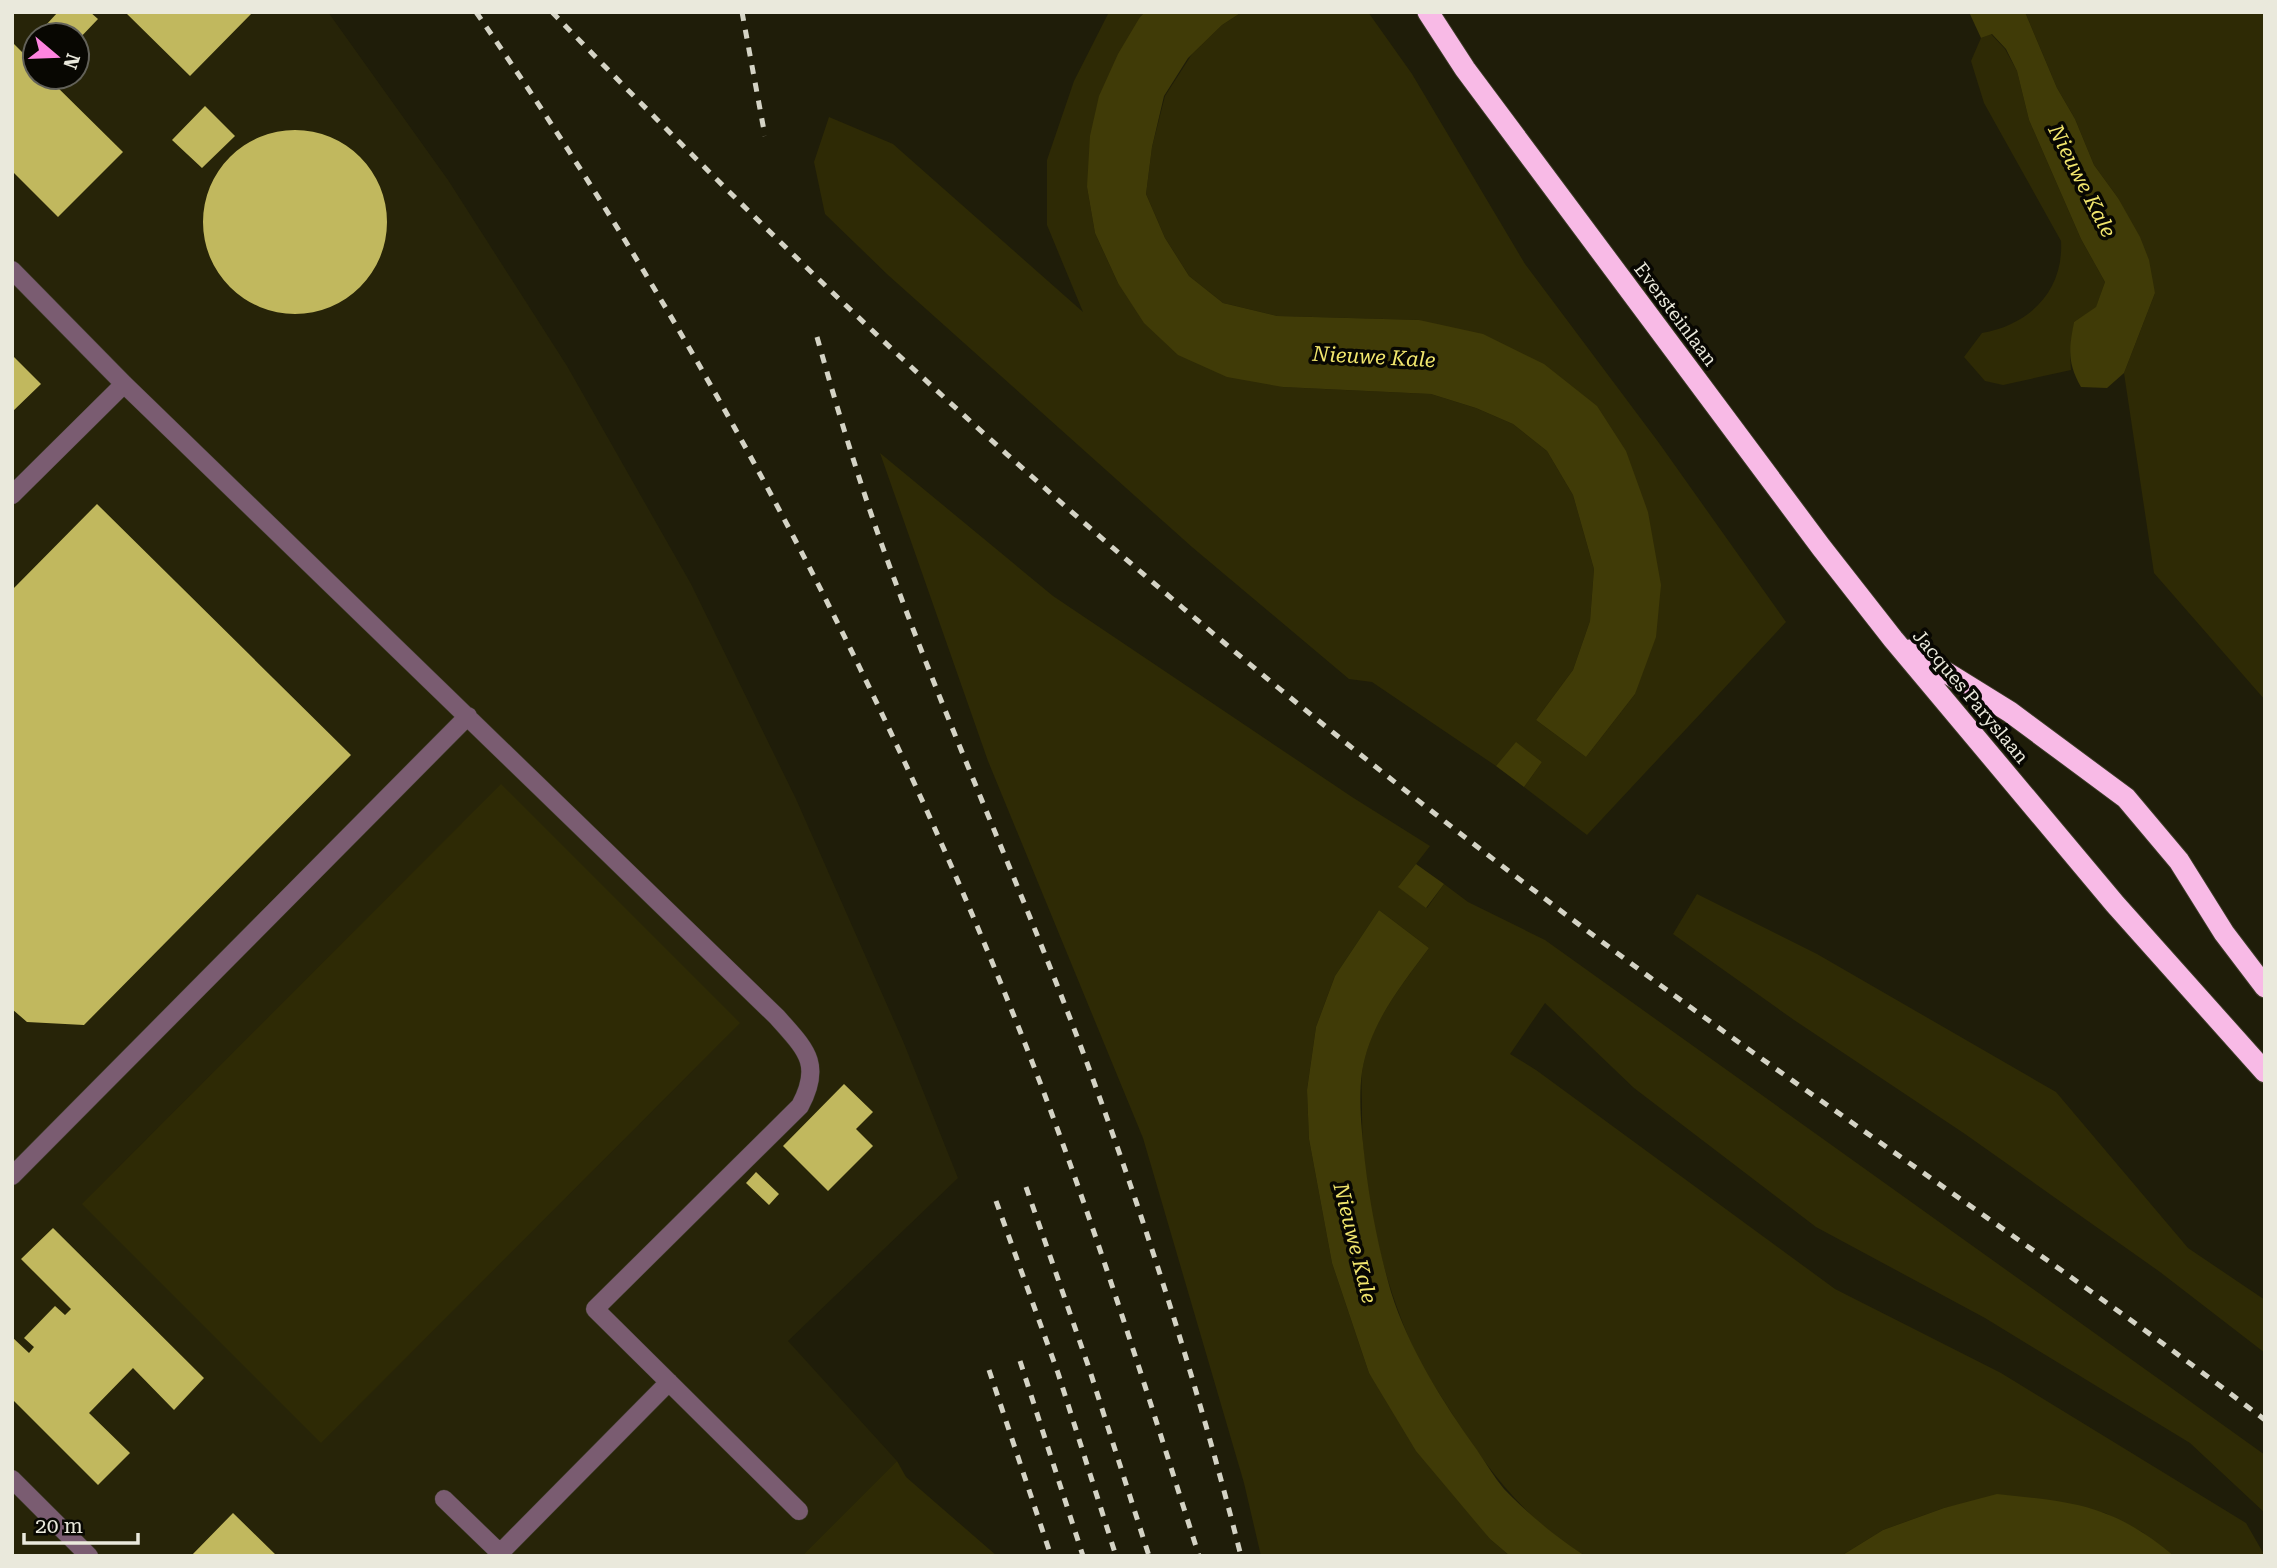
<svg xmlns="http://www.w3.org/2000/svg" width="2277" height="1568" viewBox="0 0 2277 1568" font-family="'Roboto Serif',serif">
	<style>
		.built { fill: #272408; fill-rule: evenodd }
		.green { fill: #2e2a05 }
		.water { fill: #403b07 }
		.building { fill: #c1b85e }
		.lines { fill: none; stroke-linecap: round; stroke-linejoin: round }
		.lane-casing { stroke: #3b3a27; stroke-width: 19 }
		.highway-casing { stroke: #3b3a27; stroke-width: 23 }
		.lane { stroke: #7a5c71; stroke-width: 18 }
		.highway { stroke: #f8bae6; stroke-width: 21 }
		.rail { stroke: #d4d3c5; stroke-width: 5; stroke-dasharray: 9 9; stroke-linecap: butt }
		.labels { text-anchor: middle; stroke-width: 7; stroke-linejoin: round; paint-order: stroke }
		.street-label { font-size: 19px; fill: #eae9dc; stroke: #080702 }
		.water-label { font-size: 21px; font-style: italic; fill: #f2e66d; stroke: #080702 }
	</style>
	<rect width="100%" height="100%" fill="#1f1d09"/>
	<path class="built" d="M 12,12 L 328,12 L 448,180 L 567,366 L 691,584 L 796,799 L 903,1041 L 958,1178 L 788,1341 L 897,1461 L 802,1556 L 12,1556 ZM 35,35 L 77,35 L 77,77 L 35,77 Z"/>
	<path class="green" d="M 1109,12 L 1145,12 L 1140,17 L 1087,187 L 1095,233 L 1118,283 L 1283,387 L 1431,394 L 1476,408 L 1513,424 L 1547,451 L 1573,495 L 1594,569 L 1590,621 L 1573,670 L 1536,720 L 1586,757 L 1635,694 L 1648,512 L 1419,320 L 1277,316 L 1223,303 L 1189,276 L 1165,238 L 1146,194 L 1152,147 L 1165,96 L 1192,54 L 1222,25 L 1242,12 L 1368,12 L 1412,74 L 1525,264 L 1659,443 L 1786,622 L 1587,835 L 1524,787 L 1542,762 L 1516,743 L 1496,766 L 1372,682 L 1349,679 L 1192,547 L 888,275 L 825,214 L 814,162 L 829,117 L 893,144 L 1083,312 L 1047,225 L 1047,160 L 1074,81 Z
		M 2025,12 L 2265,12 L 2265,700 L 2154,573 L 2124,373 L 2155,293 L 2118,198 L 2094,165 L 2075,119 L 2057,88 Z
		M 1991,34 L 2005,49 L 2017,71 L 2029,120 L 2081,239 L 2105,282 L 2096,308 L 2074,322 L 2070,355 L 2071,370 L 2003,385 L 1985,381 L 1964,357 L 1982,333 C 2029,325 2064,291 2061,241 L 1984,103 L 1971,61 L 1981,38 Z
		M 880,453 L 1053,596 L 1352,797 L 1430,846 L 1399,886 L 1427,908 L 1444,884 L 1468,902 L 1545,940 L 2265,1455 L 2265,1513 L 2190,1443 L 1985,1318 L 1816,1227 L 1634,1088 L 1545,1003 L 1510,1054 L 1536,1070 L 1835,1289 L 2001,1373 L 2246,1523 L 2265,1556 L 2174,1556 L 2142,1532 L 2105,1513 L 2004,1495 L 1944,1508 L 1883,1530 L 1841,1556 L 1586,1556 C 1525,1522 1483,1463 1447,1406 C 1438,1391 1427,1376 1419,1361 C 1383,1284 1361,1194 1362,1109 C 1362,1097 1361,1084 1362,1072 C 1369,1024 1401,986 1429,948 L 1379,910 L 1335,976 L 1316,1027 L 1307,1090 L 1309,1139 L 1332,1263 L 1369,1373 L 1490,1539 L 1510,1556 L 1261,1556 L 1244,1483 L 1143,1138 L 988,761 Z
		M 501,784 L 740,1023 L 321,1443 L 82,1204 Z
		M 1697,894 L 1817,954 L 2056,1092 L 2188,1248 L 2265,1300 L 2265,1353 L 2160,1272 L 1965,1134 L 1794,1020 L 1673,934 Z
		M 897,1461 L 906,1477 L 997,1556 L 802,1556 Z"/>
	<path class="water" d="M 1145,12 L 1242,12 L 1222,25 L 1188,58 L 1164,96 L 1152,147 L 1146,194 L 1165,238 L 1189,276 L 1223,303 L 1277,316 L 1419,320 L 1483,334 L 1544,364 L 1597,406 L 1626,451 L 1648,512 L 1661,585 L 1656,637 L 1635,694 L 1586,757 L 1536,720 L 1573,670 L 1590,621 L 1594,569 L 1573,495 L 1547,451 L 1513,424 L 1476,408 L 1431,394 L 1283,387 L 1227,377 L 1178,355 L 1144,323 L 1118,283 L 1095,233 L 1087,187 L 1090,136 L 1099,96 L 1118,54 L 1140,17 Z
		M 1969,12 L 2025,12 L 2057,88 L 2075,119 L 2094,165 L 2118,198 L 2140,237 L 2149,260 L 2155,293 L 2124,373 L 2107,388 L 2081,387 C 2067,362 2069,349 2074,322 L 2096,307 L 2105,282 L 2081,239 L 2029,120 L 2017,71 L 2006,49 L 1992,34 L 1981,38 Z
		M 1516,742 L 1542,762 L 1524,787 L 1496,766 Z
		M 1416,864 L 1444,884 L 1426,908 L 1398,887 Z
		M 1379,910 L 1429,948 C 1401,986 1370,1023 1362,1072 C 1358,1101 1362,1133 1365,1162 C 1370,1206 1379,1250 1391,1292 C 1409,1349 1442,1401 1477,1450 C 1486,1463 1494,1477 1504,1489 C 1525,1511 1560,1541 1586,1556 L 1510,1556 L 1490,1539 L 1416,1451 L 1369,1373 L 1332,1263 L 1309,1139 L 1307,1090 L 1316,1027 L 1335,976 Z
		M 1997,1494 C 2032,1498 2071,1500 2104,1513 C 2129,1522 2154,1539 2174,1556 L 1841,1556 L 1883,1530 L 1944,1508 Z"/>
	<path class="building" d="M 58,12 L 90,12 L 98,19 L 77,41 L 77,35 L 56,35 L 46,25 Z
		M 125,12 L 253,12 L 190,76 Z
		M 12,42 L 35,65 L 35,77 L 47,77 L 123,152 L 58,217 L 12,171 Z
		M 205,106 L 235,136 L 202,168 L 172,140 Z
		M203 222a92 92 0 1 1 184 0a92 92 0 1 1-184 0Z
		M 12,355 L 41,384 L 12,412 Z
		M 97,504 L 351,755 L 84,1025 L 27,1022 L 12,1009 L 12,590 Z
		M 844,1084 L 873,1112 L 856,1129 L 873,1146 L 828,1191 L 783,1146 Z
		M 756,1172 L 779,1194 L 769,1205 L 746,1183 Z
		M 53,1228 L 204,1378 L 174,1410 L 133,1368 L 89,1413 L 130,1453 L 98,1485 L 12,1399 L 12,1337 L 29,1353 L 34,1347 L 24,1338 L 55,1306 L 65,1315 L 71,1309 L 21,1259 Z
		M 233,1513 L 277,1556 L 191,1556 Z"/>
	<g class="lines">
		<g class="lane-casing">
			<path id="lane" d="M 12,270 L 124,384 L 777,1017 C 805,1049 823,1063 800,1106 L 595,1309 L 799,1511
				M 12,495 L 124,384
				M 12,1176 L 468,716
				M 12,1479 L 89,1556
				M 444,1499 L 503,1556
				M 500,1553 L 669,1382"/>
		</g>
		<g class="highway-casing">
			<path id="highway" d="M 1428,12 L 1465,69 L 1821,547 L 1893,639 L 2115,904 L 2265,1072
				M 1910,650 L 2010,712 L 2126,798 L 2179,861 L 2224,933 L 2265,987"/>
		</g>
		<use href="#lane" class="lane"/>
		<use href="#highway" class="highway"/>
		<path class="rail" d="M 476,12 C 692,324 871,659 1012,1011 C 1084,1189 1141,1373 1199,1556
			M 552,12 C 663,127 776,240 893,350 C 1086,530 1288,701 1497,862 C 1606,946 1717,1028 1830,1107 C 1975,1210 2123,1311 2265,1420
			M 742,12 L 765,136
			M 817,337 C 837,408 858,478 883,548 C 944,719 1020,884 1084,1055 C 1145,1219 1198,1386 1241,1556
			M 1026,1187 L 1089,1368 L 1149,1556
			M 996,1201 L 1058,1373 L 1116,1556
			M 1020,1361 L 1083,1556
			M 989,1370 L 1051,1556"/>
	</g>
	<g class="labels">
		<g class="street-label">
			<text transform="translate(1676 314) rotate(53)" y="7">Eversteinlaan</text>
			<text transform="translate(1971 696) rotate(50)" y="7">Jacques Paryslaan</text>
		</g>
		<g class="water-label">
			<text transform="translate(2082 181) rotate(63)" y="7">Nieuwe Kale</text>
			<text transform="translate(1374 357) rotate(3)" y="7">Nieuwe Kale</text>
			<text transform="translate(1355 1243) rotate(76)" y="7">Nieuwe Kale</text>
		</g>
	</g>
	<rect width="2277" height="1568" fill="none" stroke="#eae9dc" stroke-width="28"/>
	<g transform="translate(56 56) rotate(109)"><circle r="33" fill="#080702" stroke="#626159" stroke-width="2"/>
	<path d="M0-5L12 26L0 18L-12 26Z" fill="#fe85e0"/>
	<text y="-10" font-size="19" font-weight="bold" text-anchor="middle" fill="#eae9dc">N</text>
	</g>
	<path d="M24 1533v10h114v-10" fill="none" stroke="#eae9dc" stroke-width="3.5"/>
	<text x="35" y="1533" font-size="21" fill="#eae9dc" stroke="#080702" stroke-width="5" paint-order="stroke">20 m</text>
</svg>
